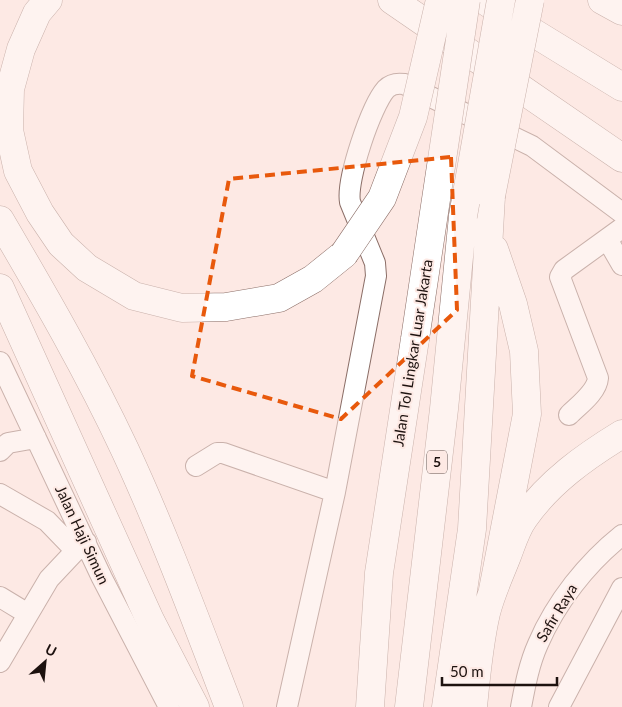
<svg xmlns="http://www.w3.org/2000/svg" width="622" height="707" viewBox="0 0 622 707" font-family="Lato,sans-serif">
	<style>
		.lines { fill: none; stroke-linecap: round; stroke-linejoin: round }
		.minor-casing { stroke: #8b6e67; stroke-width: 22 }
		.highway-casing { stroke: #8b6e67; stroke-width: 29 }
		.minor { stroke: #fff; stroke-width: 20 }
		.highway { stroke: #fff; stroke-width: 28 }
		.highway-bridge-casing { stroke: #8b6e67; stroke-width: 29; stroke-linecap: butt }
		.highway-bridge { stroke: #fff; stroke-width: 28 }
		.marked { fill: none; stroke: #e8590c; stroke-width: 4; stroke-dasharray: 10 6; stroke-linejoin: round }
		.labels { text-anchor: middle; stroke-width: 4; stroke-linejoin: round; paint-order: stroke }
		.shield { fill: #fde9e4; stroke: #60524f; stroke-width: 1 }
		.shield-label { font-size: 14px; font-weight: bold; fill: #1d120f }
		.street-label { font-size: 15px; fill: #1d120f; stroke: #fde9e4 }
	</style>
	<rect width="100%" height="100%" fill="#fde9e4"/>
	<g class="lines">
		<g class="minor-casing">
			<path id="minor" d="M 607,239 L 622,265
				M 0,362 L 102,578 L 169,707
				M 569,415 C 579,405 597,392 598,378 L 560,277 L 564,270 L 622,228
				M 0,451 L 8,443 L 36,438
				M 196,466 L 217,453 L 223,453 L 335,492
				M 0,494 L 47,521 L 76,551
				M 0,597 L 28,614
				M 0,662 L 49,579 L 81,545 L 86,542
				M 287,707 L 335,492 L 376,276 L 375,263 L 350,202 C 346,180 371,106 386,89 C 391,84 397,83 404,84 L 532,146 L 622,213
				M 521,707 C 525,686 529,664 538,644 C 556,602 587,563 622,535
				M 559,707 L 622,588"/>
		</g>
		<g class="highway-casing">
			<path id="highway" d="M 48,0 L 37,13 L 21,49 L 10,89 L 9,130 L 18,171 L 40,213 L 61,244 L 87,268 L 134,296 L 182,308 L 226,307 L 279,298 L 313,279 L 344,254
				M 392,0 L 622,158
				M 484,0 L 534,33 L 622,87
				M 602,0 L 622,11
				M 0,220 C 44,295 88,371 125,450 C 164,534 196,621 229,707
				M 0,288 L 150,620 L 195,707
				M 493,590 L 527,414 L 524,351 L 513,304 L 494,249
				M 370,707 L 379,573 L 415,339
				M 409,707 L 444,409 L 463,216
				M 446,707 L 472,529 L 491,196
				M 473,707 C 476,676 479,643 486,613 C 491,593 500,574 507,556 C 512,543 516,529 524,518 C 549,482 586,456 622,434"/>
		</g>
		<use href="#minor" class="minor"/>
		<use href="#highway" class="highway"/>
		<g class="highway-bridge-casing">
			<path id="highway-bridge" d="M 491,196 L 530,0
				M 463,216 L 501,0
				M 344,254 L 382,198 L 413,117 L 440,0
				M 415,339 L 466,0"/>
		</g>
		<use href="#highway-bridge" class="highway-bridge"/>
	</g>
	<path d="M0 0H622V707H0ZM 451,157 L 457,310 L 341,419 L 192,376 L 229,179 Z" fill="#fde9e4" fill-opacity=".55" fill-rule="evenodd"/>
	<path class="marked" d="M 451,157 L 457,310 L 341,419 L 192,376 L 229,179 Z"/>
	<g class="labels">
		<rect class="shield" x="427" y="450.5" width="20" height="23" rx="4"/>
		<g class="shield-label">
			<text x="437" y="467">5</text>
		</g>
		<g class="street-label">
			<text transform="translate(413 353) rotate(-81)" y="5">Jalan Tol Lingkar Luar Jakarta</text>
			<text transform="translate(82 535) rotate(65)" y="5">Jalan Haji Simun</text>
			<text transform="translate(557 613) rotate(-59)" y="5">Safir Raya</text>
		</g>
	</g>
	<g transform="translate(45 662) rotate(27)" stroke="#fde9e4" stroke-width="4" paint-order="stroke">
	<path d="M0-4L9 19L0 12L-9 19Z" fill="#1d120f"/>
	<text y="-8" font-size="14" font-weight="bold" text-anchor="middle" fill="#1d120f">U</text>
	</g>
	<path d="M442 677v8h115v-8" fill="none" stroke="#1d120f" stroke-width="2.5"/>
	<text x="450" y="677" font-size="15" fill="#1d120f" stroke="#fde9e4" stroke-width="4" paint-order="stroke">50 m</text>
</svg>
